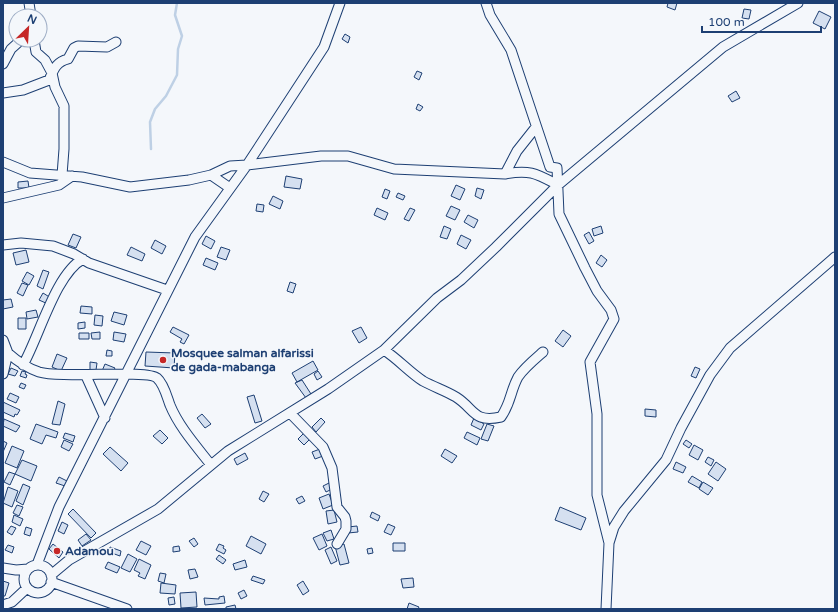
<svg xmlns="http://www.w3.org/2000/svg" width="838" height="612" viewBox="0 0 838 612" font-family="'Varela Round',sans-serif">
<rect width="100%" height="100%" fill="#f4f7fb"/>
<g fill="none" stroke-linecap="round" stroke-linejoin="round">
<path stroke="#bed0e5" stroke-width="2.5" d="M151,149L150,122L155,109L166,96L177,75L178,49L182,36L175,15L177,3"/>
</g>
<path fill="#d5e0f0" stroke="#1d3f73" d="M668,3H677L675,10L667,7Z
M744,9L751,10L749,19L742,18Z
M819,11L831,17L825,29L813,23Z
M345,34L350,37L348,43L342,39Z
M417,71L422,73L419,80L414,77Z
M736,91L740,98L732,102L728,96Z
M418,104L423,107L420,111L416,109Z
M286,176L302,179L300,189L284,187Z
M28,181L29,188H18V182Z
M456,185L465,189L460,200L451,196Z
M477,188L484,190L481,199L475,196Z
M385,189L390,191L387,199L382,197Z
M398,193L405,196L403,200L396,197Z
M273,196L283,201L280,209L269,204Z
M257,204L264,205L263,212L256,211Z
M451,206L460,210L455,220L446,216Z
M377,208L388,213L385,220L374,215Z
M410,208L415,210L409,221L404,219Z
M468,215L478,220L474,228L464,222Z
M444,226L451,229L447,239L440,237Z
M601,226L603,233L594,236L592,229Z
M589,232L594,241L589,244L584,235Z
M73,234L81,237L76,248L68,245Z
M461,235L471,240L466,249L457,244Z
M206,236L215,241L211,249L202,244Z
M155,240L166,246L162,254L151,248Z
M131,247L145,254L142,261L127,255Z
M221,247L230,250L226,260L217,257Z
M26,250L29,262L16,265L13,253Z
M601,255L607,260L602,267L596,263Z
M206,258L218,263L215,270L203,265Z
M43,270L49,272L43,289L37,286Z
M27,272L34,276L29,285L22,281Z
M290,282L296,284L293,293L287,291Z
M22,283L28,285L23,296L17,293Z
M43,293L51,298L48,304L39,300Z
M11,299L13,307L3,309V300Z
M81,306L92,307V314L80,313Z
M36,310L38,317L27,319L26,312Z
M114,312L127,315L124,325L111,321Z
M95,315L103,316L102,326L94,325Z
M18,318H26V329H18Z
M85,322V328L78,329V323Z
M173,327L189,335L184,344L180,342L182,339L170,332Z
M361,327L367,338L359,343L352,331Z
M563,330L571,336L563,347L555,341Z
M100,332V339H92L91,333Z
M114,332L126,334L124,342L113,340Z
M79,333H89V339H79Z
M107,350L112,351V356H106Z
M146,352L175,353L174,368L145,366Z
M57,354L67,358L61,371L52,367Z
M313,361L318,370L297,382L292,373Z
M90,362L97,363L96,370H90Z
M105,364L115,368L111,375L102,371Z
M695,367L700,369L696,378L691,376Z
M11,368L18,371L15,376L8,374Z
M22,371L26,372L25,374L27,375L26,378L20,376Z
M318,371L322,377L317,380L314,374Z
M302,380L311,394L306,398L295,383Z
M21,383L26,385L24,389L19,387Z
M10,393L19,397L16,403L7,399Z
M254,395L262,421L255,423L247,397Z
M58,401L65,404L60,425L52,424Z
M3,402L20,410L17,415L15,414L14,417L3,412Z
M645,409L656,410V417L645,416Z
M202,414L211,424L205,428L197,418Z
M321,418L325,422L316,432L312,427Z
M474,418L484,424L481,430L471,425Z
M4,419L20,426L16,432L3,426Z
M36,424L58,432L56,438L46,435L42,444L30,439Z
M487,424L494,426L488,441L481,439Z
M160,430L168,438L162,444L153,436Z
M305,432L311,438L304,445L298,439Z
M467,432L480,438L477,445L464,438Z
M65,433L75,436L73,442L63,438Z
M64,440L73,444L69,451L61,447Z
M686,440L692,444L689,448L683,444Z
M3,441L7,443L3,452Z
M694,445L703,450L698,460L689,455Z
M12,446L24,451L17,468L5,463Z
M110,447L128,463L121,471L103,454Z
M320,449L323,456L315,459L312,452Z
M445,449L457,456L452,463L441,456Z
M245,453L248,459L237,465L234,459Z
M708,457L714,460L711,466L705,462Z
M22,460L37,466L31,481L15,474Z
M676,462L686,467L683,473L673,469Z
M716,462L726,469L718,481L708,474Z
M9,472L15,474L10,485L4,482Z
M692,476L702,482L699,488L688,482Z
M59,477L67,481L65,486L56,483Z
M703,482L713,488L708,495L699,489Z
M329,483L332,489L326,492L323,486Z
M23,484L30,487L23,505L16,501Z
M8,487L18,491L12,507L3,503Z
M263,491L269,494L264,502L259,499Z
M329,494L333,505L323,509L319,498Z
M302,496L305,501L299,504L296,499Z
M17,505L23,507L19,516L13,513Z
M560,507L586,518L581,530L555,520Z
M73,509L96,533L91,538L68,514Z
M334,510L337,522L328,524L326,511Z
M372,512L380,516L378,521L370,517Z
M14,515L23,519L20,526L12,522Z
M62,522L68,525L64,534L58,531Z
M388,524L395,527L391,535L384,532Z
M11,526L16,528L12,535L7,532Z
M357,526L358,532L348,533V527Z
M26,527L32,529L30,536L24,534Z
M331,530L334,539L327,541L323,533Z
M86,534L91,540L82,546L78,540Z
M322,534L327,546L319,550L313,538Z
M251,536L266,544L261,554L246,546Z
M194,538L198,544L194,547L189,541Z
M141,541L151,546L146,555L136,550Z
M393,543H405V551H393Z
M53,544L63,552L59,558L49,549Z
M219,544L224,546L223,548L226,550L224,554L216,550Z
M344,544L349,563L340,565L335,546Z
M8,545L14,547L12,553L5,550Z
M179,546L180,551L173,552V547Z
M110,547L121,551L120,556L109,552Z
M331,547L337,561L331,564L325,550Z
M372,548L373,553L368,554L367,549Z
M128,554L137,559L130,572L121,568Z
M219,555L226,560L223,564L216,559Z
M139,559L151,565L145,579L138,576L140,573L134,570Z
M245,560L247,567L235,570L233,564Z
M108,562L120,567L117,573L105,568Z
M195,569L198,577L190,579L188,570Z
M160,573L166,574L164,583L158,581Z
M253,576L265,580L263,584L251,580Z
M413,578L414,587L403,588L401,579Z
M3,581L9,583L5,596H3Z
M303,581L309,591L303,595L297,585Z
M161,583L176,585L175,594L160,593Z
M244,590L247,596L241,599L238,593Z
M196,592L197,607L181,608L180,593Z
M224,596L225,603L205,605L204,598L219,599V597Z
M174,597L175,604L169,605L168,598Z
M409,603L419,607L418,609H407Z
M235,605L236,609H226V607Z"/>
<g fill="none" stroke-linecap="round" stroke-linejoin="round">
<defs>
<path id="minor" d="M29,3L31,16
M486,3L490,15L511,50L550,167L557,168L559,214L585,268L597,291L611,310L614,319L590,362L597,414V495L609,543
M34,40L36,52L45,60L52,73L55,87L64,106V149L62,175
M3,64L11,49L21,40
M3,93L23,90L49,80C54,69 56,62 68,59L74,48L78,46L107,47L116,42
M3,162L30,173L82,177L130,187L189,180L211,175L230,166L247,165L321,156H348L394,169L505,174C530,169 537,174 558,185
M505,174L517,151L536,127
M211,175L230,188
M3,198L59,185L72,176
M3,245L21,243L53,246L74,254L89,263L167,290
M3,340L8,353L3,374
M384,350C398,359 409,372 423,381C434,387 446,391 456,397C475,409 473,423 501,417C511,403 510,392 518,377C524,368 535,359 543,352
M8,353C17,361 27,368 39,372C62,379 146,369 157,378C164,384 167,397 170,405C179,427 197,447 211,465
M23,365C39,337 56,273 83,259
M86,376L105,418
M290,413L323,447L332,468L337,507L345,517L346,521V529L337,544
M38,565V562L59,507L195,237L247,165L324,47L340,3
M24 579a14 14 0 1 1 28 0a14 14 0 1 1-28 0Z
M3,568L16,570L28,569
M51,575L69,560L158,509L228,451L328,389L384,350L437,298L461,280L496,247L558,185L723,47L798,3
M51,582L127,609
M3,605L12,602L27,588
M606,609L609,543L614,527L624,511L666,460L681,428L710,375L730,348L835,257"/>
</defs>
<use href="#minor" stroke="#1d3f73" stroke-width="11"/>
<use href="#minor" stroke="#f4f7fb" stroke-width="9"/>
</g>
<g fill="#c62828" stroke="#f4f7fb" stroke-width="1.5">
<circle cx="163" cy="360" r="4"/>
<circle cx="57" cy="551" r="4"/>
</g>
<g text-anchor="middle" stroke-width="3" stroke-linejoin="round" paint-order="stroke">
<g font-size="12" font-weight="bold" fill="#1d3f73" stroke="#f4f7fb" text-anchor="start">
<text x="171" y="357">Mosquee salman alfarissi<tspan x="171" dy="14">de gada-mabanga</tspan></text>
<text x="65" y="555">Adamou</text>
</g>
</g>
<rect width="838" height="612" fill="none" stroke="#1d3f73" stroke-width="8"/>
<g transform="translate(28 28) rotate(25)"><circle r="19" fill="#f4f7fb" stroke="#9eadc5"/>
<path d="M0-3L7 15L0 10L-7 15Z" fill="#c62828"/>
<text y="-6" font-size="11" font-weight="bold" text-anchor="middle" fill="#1d3f73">N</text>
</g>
<path d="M702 26v6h119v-6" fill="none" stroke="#1d3f73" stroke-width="2"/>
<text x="708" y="26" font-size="12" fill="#1d3f73" stroke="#f4f7fb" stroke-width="3" paint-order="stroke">100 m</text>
</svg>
